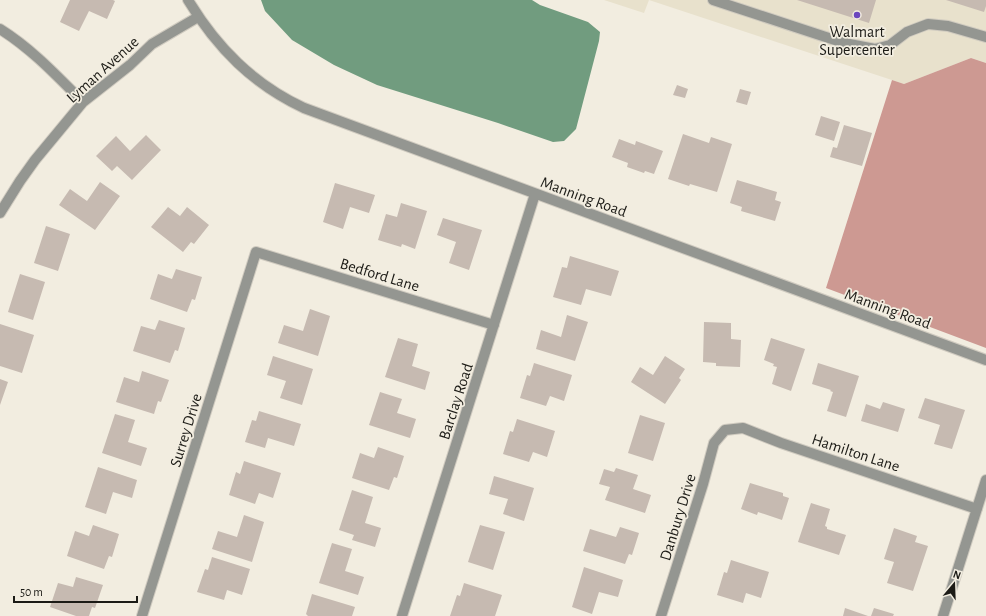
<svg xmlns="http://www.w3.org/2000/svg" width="986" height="616" viewBox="0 0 986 616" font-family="'Alegreya Sans',sans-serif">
<rect width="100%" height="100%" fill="#f2ede0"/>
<path fill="#e8e1cc" d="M604,0H986V63L971,58L904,84L649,0L644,13Z"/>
<path fill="#cd9992" d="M971,58L986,63V348L826,288L892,80L904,84Z"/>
<path fill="#719c7f" d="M261,0H532L540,5L588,22L600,32L599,41L576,129L564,141L553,142L498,123L377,85L334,65L292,40L265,11Z"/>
<path fill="#c6bab1" d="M70,0H113L115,1L107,19L89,11L79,31L60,22Z
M797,0H876L869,23Z
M946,0H986V6L984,12Z
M677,85L688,89L685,98L673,95Z
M740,89L751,92L747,105L736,102Z
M821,116L840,122L834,141L815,135Z
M844,125L872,133L862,166L830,157L833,147L837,148Z
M683,134L709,143L711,137L732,144L717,192L690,184L689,186L668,179Z
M146,135L161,150L132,180L117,166L112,171L96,156L116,136L130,151Z
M619,139L635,145L636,141L663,151L654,174L645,171L644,173L627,167L628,163L612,157Z
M737,180L777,192L775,200L781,202L775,221L741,211L742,207L730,203Z
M100,182L120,196L95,230L59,205L70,189L87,201Z
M335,183L375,195L369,213L350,207L343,229L323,222Z
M401,203L427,211L415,249L402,244L401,247L378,240L386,214L397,217Z
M168,207L180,216L187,207L209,225L194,244L191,242L183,252L151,227Z
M443,218L482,230L469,270L449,263L456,242L437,235Z
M46,226L70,234L58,271L34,263Z
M570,256L619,271L611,296L586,289L581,305L553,297L562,267L567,268Z
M176,269L202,277L195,300L192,299L187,312L150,299L158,274L172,279Z
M20,274L45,282L33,320L8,312Z
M310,309L330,316L318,356L278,343L284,325L303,331Z
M567,315L588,322L575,361L536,349L541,330L561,337Z
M159,320L185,328L178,351L175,350L170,363L133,351L141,326L155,330Z
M704,322L731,323V339L741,340L740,367L716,366V363L703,362Z
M0,324L34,335L22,373L0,366Z
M398,338L418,344L412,366L430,372L425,390L385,377Z
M771,338L805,349L791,391L772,384L777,367L773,366L774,364L764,360Z
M273,356L313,369L302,405L280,398L286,381L267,375Z
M665,356L685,369L679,378L681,380L665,404L631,382L640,367L653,375Z
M534,363L572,375L564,401L550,396L546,406L520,398L527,375L530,376Z
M818,363L859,376L846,417L827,411L833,392L830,391L831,390L812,384Z
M142,371L169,380L161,402L158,401L154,414L116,402L124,377L139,382Z
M0,379L8,382L0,405Z
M380,392L402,399L397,413L416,419L410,438L369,425Z
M925,398L965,410L952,449L934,444L940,425L918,418Z
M883,402L905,409L898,432L861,421L866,404L880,409Z
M259,411L301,424L294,446L268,438L265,448L245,442L252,420L256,421Z
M115,414L135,420L128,442L147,448L141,466L102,453Z
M640,415L665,423L653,461L628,453Z
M517,419L555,431L547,457L533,452L529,462L503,454L510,431L513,432Z
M378,447L404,456L397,478L394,477L389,490L352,478L360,453L374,458Z
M244,461L281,473L273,498L259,493L255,504L229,495L236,472L240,474Z
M98,467L137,480L132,498L113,492L106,514L85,507Z
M616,468L638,475L633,489L651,495L645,513L605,500L610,487L599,484L604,469L614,472Z
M494,476L534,488L524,521L503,514L508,499L489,494Z
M750,483L783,493V496L789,498L782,520L758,512L757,515L741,509Z
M352,490L373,497L365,523L381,528L375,547L352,540L354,535L339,530Z
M811,503L830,509L825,526L827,527V529L846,535L839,555L798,542Z
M244,515L264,522L252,562L212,549L218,531L237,537Z
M93,525L119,534L112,557L109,556L104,569L67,556L75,531L89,536Z
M480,525L505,532L493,570L468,562Z
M620,527L639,533L632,555L629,554L625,564L583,551L590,529L616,537Z
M894,528L917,536L915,542L928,546L913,591L887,583L894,562L884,559Z
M332,543L352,549L345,571L364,577L358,595L319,583Z
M212,557L250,569L242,595L227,590L224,600L197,592L205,569L208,570Z
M731,560L769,572L761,598L746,593L743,603L717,595L724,572L727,573Z
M584,567L623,580L618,597L599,592L592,614L572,607Z
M76,577L103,585L95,608L92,607L89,616H76L50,607L58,583L73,587Z
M464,583L502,595L495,616H450L457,595L460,596Z
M312,594L355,607L352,616H308L306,614Z
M845,608L868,616H843Z
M874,608L894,614L893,616H871Z"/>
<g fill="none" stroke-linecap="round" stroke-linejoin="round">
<defs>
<path id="minor" d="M188,0C217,48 253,84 304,108L986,360
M713,0L844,43L875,49L890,45L907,32L928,24L948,26L986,37
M0,29C32,49 57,76 83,102
M0,213L20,181L35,160L83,102L130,65L152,44L198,17
M142,616L256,252L494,325
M402,616L535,194
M661,616L703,484L714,443L725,430L743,428L781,443L977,509
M943,616L986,480"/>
</defs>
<use href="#minor" stroke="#d0cbc0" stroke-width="12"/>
<use href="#minor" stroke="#949691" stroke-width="10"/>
</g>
<circle fill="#6b46be" stroke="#f2ede0" stroke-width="1.5" cx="857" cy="15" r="4"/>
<g text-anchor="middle" stroke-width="3.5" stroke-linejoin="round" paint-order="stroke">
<g font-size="16" fill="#1c1b16" stroke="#f2ede0">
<text x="857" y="37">Walmart<tspan x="857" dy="18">Supercenter</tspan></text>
</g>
<g font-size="16" fill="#1c1b16" stroke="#f2ede0">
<text transform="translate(102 69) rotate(-42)" y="6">Lyman Avenue</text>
<text transform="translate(584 196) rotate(20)" y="6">Manning Road</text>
<text transform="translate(380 274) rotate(17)" y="6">Bedford Lane</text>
<text transform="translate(888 308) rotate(20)" y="6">Manning Road</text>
<text transform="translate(455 401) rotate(-72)" y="6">Barclay Road</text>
<text transform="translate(185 430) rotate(-73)" y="6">Surrey Drive</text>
<text transform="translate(856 452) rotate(18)" y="6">Hamilton Lane</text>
<text transform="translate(677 517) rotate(-73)" y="6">Danbury Drive</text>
</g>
</g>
<g transform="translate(954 584) rotate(19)" stroke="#f2ede0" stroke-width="3" paint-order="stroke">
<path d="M0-3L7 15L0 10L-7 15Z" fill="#1c1b16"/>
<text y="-6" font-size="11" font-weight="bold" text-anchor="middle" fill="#1c1b16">N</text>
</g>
<path d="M14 596v6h123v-6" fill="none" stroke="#1c1b16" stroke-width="2"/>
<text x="20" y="596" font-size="12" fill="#1c1b16" stroke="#f2ede0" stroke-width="3" paint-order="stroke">50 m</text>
</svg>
